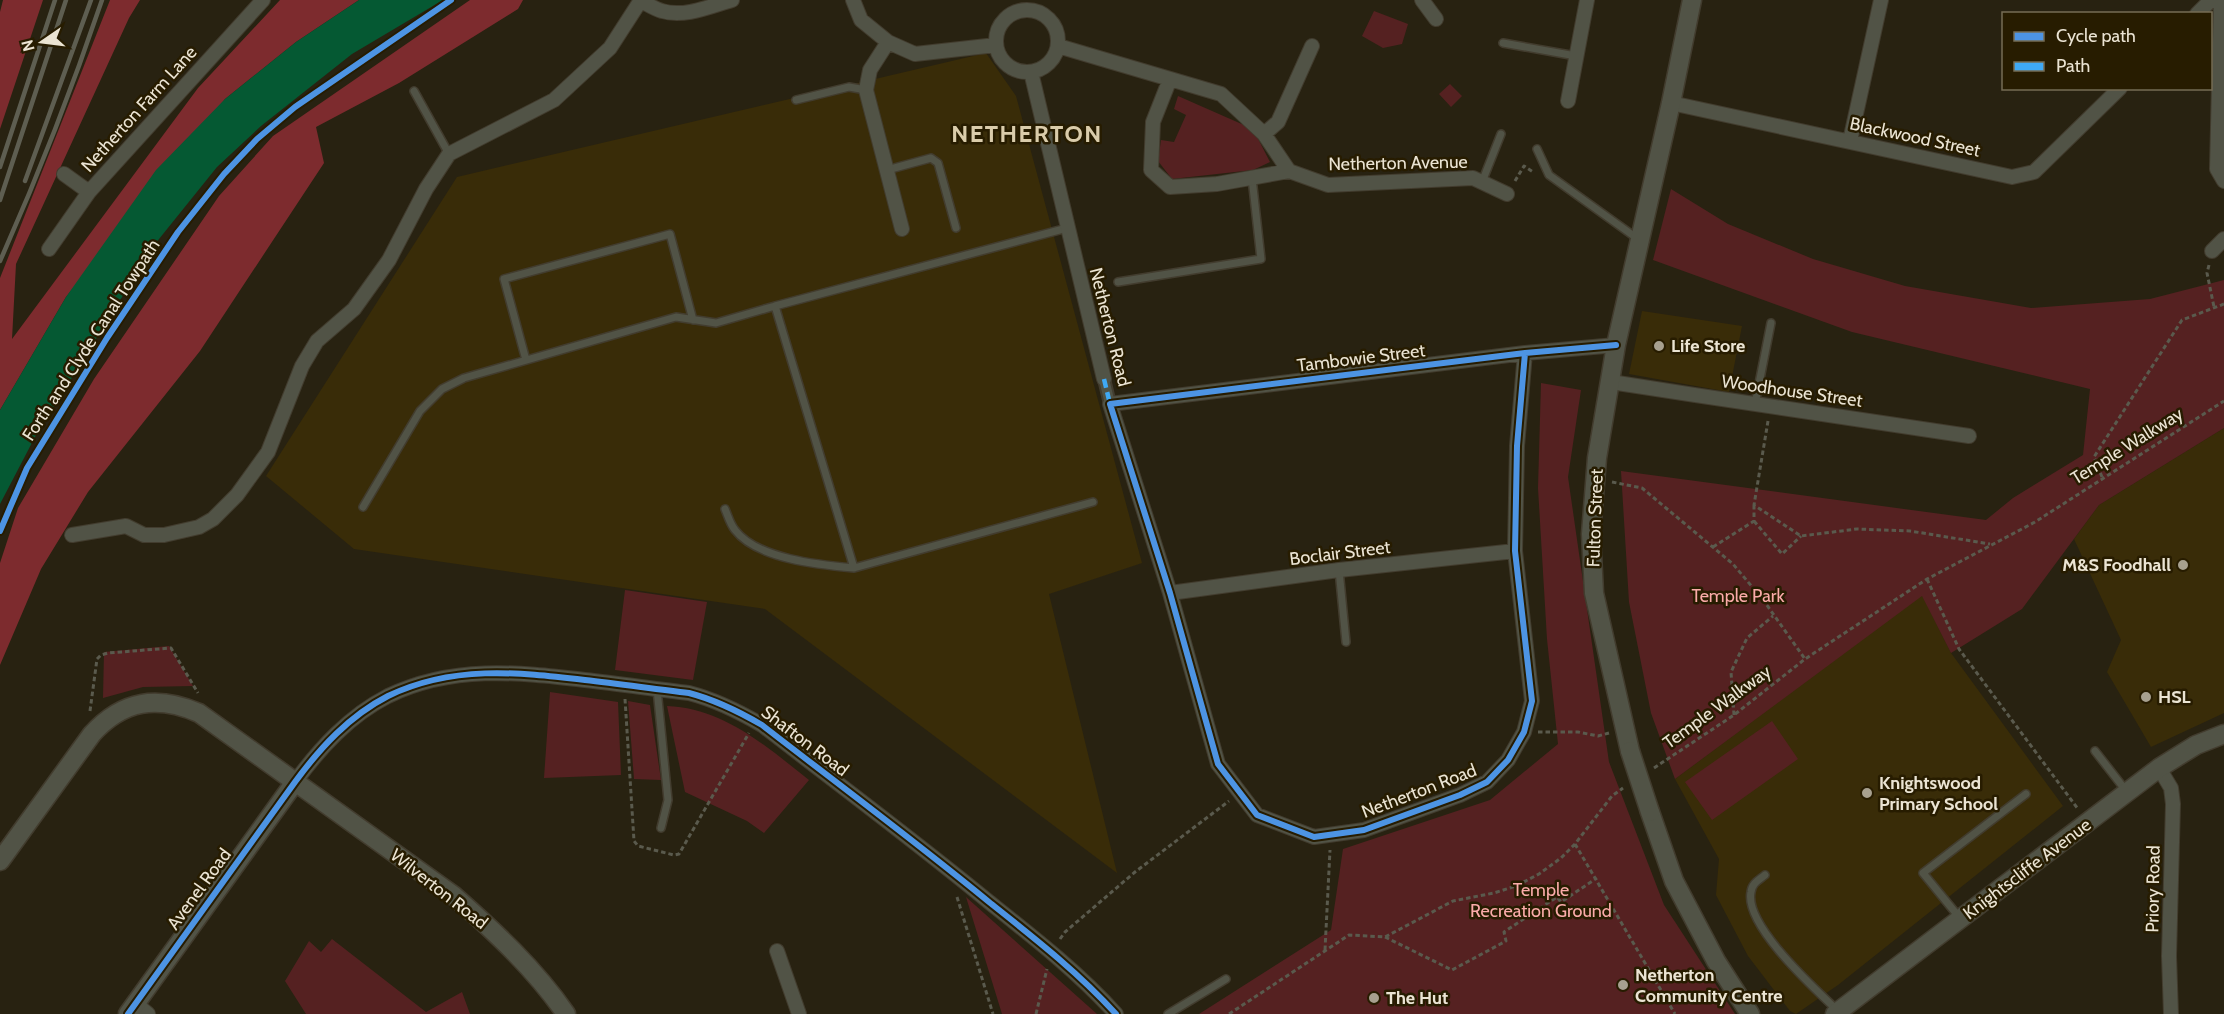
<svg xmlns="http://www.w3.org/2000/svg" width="2224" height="1014" viewBox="0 0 2224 1014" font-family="Cabin,sans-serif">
<rect width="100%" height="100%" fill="#282211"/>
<path fill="#392c08" d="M986,53L1016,96L1142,563L1049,594L1117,873L765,609L354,549L266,476L457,177Z
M1642,311L1742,326L1729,392L1629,374Z
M2224,428V713L2151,747L2107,672L2121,640L2074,539L2099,505Z
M1922,595L1951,653L2063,806L1838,985L1796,1014L1790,1011L1748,956L1716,895L1719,859L1675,779Z"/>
<path fill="#552121" d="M1374,11L1408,24L1402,44L1383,48L1362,36Z
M1450,84L1462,96L1451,107L1439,94Z
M1178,96L1253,129L1270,162L1253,170L1172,179L1158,161L1161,140L1174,142L1186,115L1174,109Z
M1671,189L1728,224L1813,259L1905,286L2031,308L2150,299L2224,280V428L2099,505L2022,609L1951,653L1922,596L1675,779L1651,713L1629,602L1621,471L1986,520L2013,498L2083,455L2090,389L1852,332L1653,260Z
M1541,383L1581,390L1568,477L1609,762L1664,905L1735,1014H1199L1331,930L1343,849L1490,800L1558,744L1547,639L1538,488Z
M625,590L707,602L693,680L615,670Z
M169,646L193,686L143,687L103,698L104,652Z
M550,692L618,702L621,775L544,778Z
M628,701L650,705L661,780L634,779Z
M667,706C724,708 767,747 809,780L764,833L747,821L685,792Z
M1772,721L1798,759L1712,820L1685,782Z
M966,897L1097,1014H1002Z
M332,939L426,1012L462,992L470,1014H306L285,981L309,941L321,952Z"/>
<path fill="#7d2b2e" d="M3,0H43L0,129V12Z
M110,0H140L129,18L16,264L12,339L198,88L280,0H359L296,42L225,99L66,297L0,410V278Z
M470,0H523L518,9L399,83L316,127L324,163L200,351L88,492L41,569L0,665V563L18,508L94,379L219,196L273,136Z"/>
<path fill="#055933" d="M359,0H443L352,54L261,126L217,167L155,244L35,437L0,504V410L66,297L156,170L225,99L296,42Z"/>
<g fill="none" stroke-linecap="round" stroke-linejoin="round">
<defs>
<path id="service" d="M1503,43L1576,56
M414,91L449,154
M796,100L849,87L866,90
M1537,149L1549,175L1638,239
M887,170L931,158L938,163L956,228
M1482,182L1501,134
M1067,228L775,306L854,568L1093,502
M1118,282L1261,259L1252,178
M526,360L504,279L670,234L693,320
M1755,404L1771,323
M363,507L420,411L442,389L464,378L676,317L716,323L775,306
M725,509C728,516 730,524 735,530C757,559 820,565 854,568
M1339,570L1346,642
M657,689L668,800L661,828
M2095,751L2127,792
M1765,875C1759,880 1752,883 1751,892C1744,925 1814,988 1837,1010
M1959,917L1923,873L2026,794
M1168,1014L1226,979"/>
<path id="pedestrian" d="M1104,379L1110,404"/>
<path id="minor" d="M853,0L861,20L888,42L915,54L996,45
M1422,0L1436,19
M2221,0L2217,169L2224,181
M641,1C647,4 655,9 662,11C684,18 711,6 732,0
M996 41a31 31 0 1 1 62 0a31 31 0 1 1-62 0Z
M2197,14L2211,0
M888,42L870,70L866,90L902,229
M1058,46L1221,94L1264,134L1289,171L1328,185L1473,178L1507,194
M1031,72L1104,379
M1170,79L1153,122L1151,170L1170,187L1217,184L1289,171
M1568,101L1587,0
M1671,103L2012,177L2034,172L2120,88
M1264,134L1278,122L1312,46
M1850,141L1881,0
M64,174L89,192
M49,249L89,192L263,0
M2212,251L2224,239
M1525,353L1517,446L1515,551L1532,701L1524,732L1508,760L1487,782L1460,795L1364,830L1314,837L1257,815L1218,764L1170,593L1110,404L1525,353L1616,345
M1611,382C1730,401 1849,417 1969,436
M72,535L126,526L144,535H164L199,527L213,519L237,495L268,452L302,366L317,341L354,309L389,260L426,189L449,154L554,100L610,48L641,0
M1170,593L1339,570L1515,551
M2159,768L2171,788L2173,804L2169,956L2171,1014
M295,782C320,748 349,716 388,696C452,665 517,672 585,680C620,684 655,689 689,693C716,700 738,711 762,725C838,784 915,841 989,902C1033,937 1078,972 1116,1014
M777,951L799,1014
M136,1004L148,1014"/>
<path id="tertiary" d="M1630,751L1594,593L1591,534L1597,458L1616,345L1671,103L1692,0
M1650,812L1674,881L1716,961L1750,1014
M0,861L92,734C123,700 157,695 199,713L453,895C494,931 535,969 566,1014
M128,1014L295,782
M1835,1014L2159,768L2196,745L2224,734"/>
</defs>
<use href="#service" stroke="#423c2e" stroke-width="10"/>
<use href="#pedestrian" stroke="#423c2e" stroke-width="14"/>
<use href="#minor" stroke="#423c2e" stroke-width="16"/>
<use href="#tertiary" stroke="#423c2e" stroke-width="21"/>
<path stroke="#5a5a4d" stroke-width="3" stroke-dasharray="4.5 3" stroke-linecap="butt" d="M1515,181L1524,166L1533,172
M2209,265L2207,273L2214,307
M1768,421L1754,505L1801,536L1857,529L1910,531L1990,544
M2102,477L2094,457L2182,320L2224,304
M1612,482L1642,488L1733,564L1764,601L1805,659
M1754,521L1782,554L1801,536
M1713,547L1754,521V505
M1927,579L1959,649L2078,809
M625,699L634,841L638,846L674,855L679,854L749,733
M90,711L97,659L101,655L108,653L171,648L198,693
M1734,715L1731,672L1747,638L1773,616
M1538,732H1578L1598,736L1609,733
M1654,768L1734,715L1805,659L1927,579L2035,522L2224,401
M1575,844L1675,1014
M957,897L993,1014
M1385,937L1452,970L1506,941L1504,932L1557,897L1561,902L1597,878
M1060,939L1065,932L1135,872L1229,801
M1325,950L1330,850
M1036,1014L1047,969
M1229,1014L1349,935L1385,937L1453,901L1494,893L1516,886L1539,874L1561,858L1575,844L1612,796L1623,788"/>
<use href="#service" stroke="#515346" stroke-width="7"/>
<use href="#pedestrian" stroke="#515346" stroke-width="10"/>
<use href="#minor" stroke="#515346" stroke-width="14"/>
<use href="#tertiary" stroke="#515346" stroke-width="18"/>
<path stroke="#5e5e51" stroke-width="4.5" d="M0,167L55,0
M25,181L91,0
M0,200L66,0
M0,261C38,176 72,89 102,0"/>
<defs>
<path id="tertiary-bridge" d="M1630,751L1650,812"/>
</defs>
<use href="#tertiary-bridge" stroke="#423c2e" stroke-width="21" stroke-linecap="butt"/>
<use href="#tertiary-bridge" stroke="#515346" stroke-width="18"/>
<path stroke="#3fa9f5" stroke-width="4.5" stroke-dasharray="9 4.5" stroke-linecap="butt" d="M1104,379L1110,404"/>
<defs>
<path id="cycleway" d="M1525,353L1517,446L1515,551L1532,701L1524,732L1508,760L1487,782L1460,795L1364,830L1314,837L1257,815L1218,764L1170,593L1110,404L1525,353L1616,345
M0,531L27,468L107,338L178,232L224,174L257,139L295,107L451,0
M128,1014L295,782C320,748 349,716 388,696C452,665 517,672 585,680C620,684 655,689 689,693C716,700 738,711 762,725C838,784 915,841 989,902C1033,937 1078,972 1116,1014"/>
</defs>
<use href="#cycleway" stroke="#271c00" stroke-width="10"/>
<use href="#cycleway" stroke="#4d94e3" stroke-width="6"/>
</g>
<g fill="#a7a08f" stroke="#271c00" stroke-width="2">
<circle cx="1659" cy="346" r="6"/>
<circle cx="2183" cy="565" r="6"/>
<circle cx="2146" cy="697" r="6"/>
<circle cx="1867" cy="793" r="6"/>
<circle cx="1623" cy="985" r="6"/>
<circle cx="1374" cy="998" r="6"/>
</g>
<g text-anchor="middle" stroke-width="5" stroke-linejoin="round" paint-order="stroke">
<g font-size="18" fill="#ebe4d3" stroke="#271c00">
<text transform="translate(139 109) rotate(-48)" y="6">Netherton Farm Lane</text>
<text transform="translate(1915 137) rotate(12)" y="6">Blackwood Street</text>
<text transform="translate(1398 163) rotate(-1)" y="6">Netherton Avenue</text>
<text transform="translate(1110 327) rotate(76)" y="6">Netherton Road</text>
<text transform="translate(91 340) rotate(-57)" y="6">Forth and Clyde Canal Towpath</text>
<text transform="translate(1361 358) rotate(-7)" y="6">Tambowie Street</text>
<text transform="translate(1792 391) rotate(8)" y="6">Woodhouse Street</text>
<text transform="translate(2127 446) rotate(-32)" y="6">Temple Walkway</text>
<text transform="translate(1595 518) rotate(-88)" y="6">Fulton Street</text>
<text transform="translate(1340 553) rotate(-7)" y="6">Boclair Street</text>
<text transform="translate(1717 707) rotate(-36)" y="6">Temple Walkway</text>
<text transform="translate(805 741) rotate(37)" y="6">Shafton Road</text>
<text transform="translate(1419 791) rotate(-21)" y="6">Netherton Road</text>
<text transform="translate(2027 869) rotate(-37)" y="6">Knightscliffe Avenue</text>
<text transform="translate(199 889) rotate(-54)" y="6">Avenel Road</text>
<text transform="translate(439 889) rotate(38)" y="6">Wilverton Road</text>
<text transform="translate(2153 889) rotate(-89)" y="6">Priory Road</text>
</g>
<g font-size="18" font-weight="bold" fill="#ebe4d3" stroke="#271c00" text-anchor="start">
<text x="1671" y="352">Life Store</text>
<text x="2171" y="571" text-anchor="end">M&amp;S Foodhall</text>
<text x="2158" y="703">HSL</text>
<text x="1879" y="789">Knightswood<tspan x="1879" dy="21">Primary School</tspan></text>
<text x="1635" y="981">Netherton<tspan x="1635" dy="21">Community Centre</tspan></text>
<text x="1386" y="1004">The Hut</text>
</g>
<g font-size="18" fill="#fbaba9" stroke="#271c00">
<text x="1738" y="602">Temple Park</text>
<text x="1541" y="896">Temple<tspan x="1541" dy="21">Recreation Ground</tspan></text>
</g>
<g font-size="24" font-weight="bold" letter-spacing="1.5" fill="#daccab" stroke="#271c00">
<text x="1027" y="142">NETHERTON</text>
</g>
</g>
<rect x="2002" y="12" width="210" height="78" fill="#271c00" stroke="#756c54" stroke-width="1.5"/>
<rect x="2014" y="32" width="30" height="9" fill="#4d94e3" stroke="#756c54" stroke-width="1.5"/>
<text x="2056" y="42" font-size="18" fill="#ebe4d3">Cycle path</text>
<rect x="2014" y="62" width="30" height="9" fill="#3fa9f5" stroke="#756c54" stroke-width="1.5"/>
<text x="2056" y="72" font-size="18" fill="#ebe4d3">Path</text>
<g transform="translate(42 42) rotate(256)" stroke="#271c00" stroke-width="4.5" paint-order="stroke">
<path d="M0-4.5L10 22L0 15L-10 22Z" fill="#ebe4d3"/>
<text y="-9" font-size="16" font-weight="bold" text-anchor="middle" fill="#ebe4d3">N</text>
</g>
</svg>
